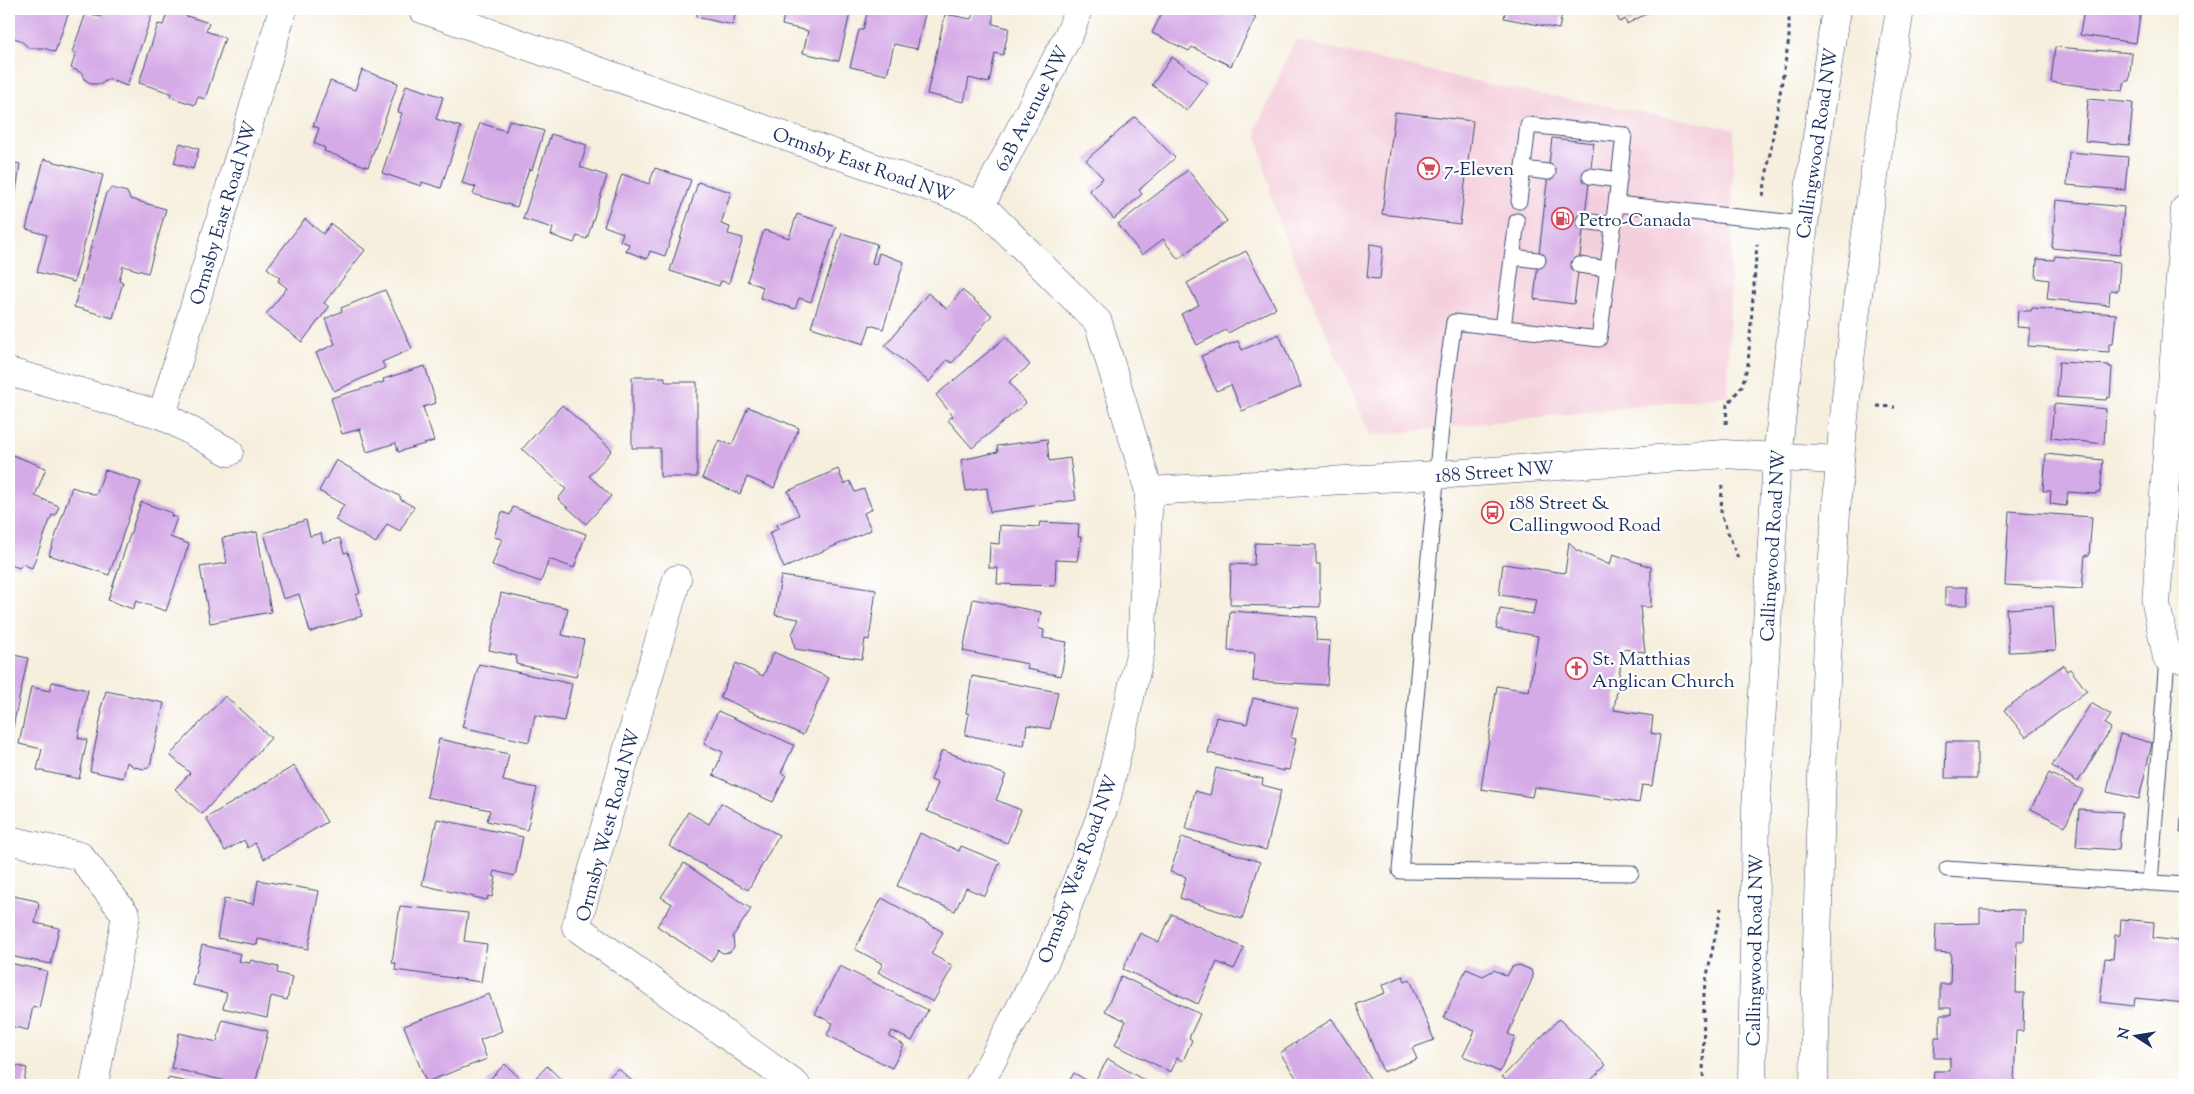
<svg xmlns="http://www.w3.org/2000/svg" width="2194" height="1094" viewBox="0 0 2194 1094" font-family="'Sorts Mill Goudy',serif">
<rect width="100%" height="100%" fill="#fff"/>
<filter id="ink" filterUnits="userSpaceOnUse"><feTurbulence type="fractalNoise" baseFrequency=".02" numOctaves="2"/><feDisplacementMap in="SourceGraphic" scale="10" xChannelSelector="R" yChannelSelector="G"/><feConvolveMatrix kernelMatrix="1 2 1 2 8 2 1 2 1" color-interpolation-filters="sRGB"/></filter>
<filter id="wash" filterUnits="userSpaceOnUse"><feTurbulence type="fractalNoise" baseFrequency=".0096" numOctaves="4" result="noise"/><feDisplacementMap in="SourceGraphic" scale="20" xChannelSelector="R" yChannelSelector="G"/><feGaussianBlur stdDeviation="1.12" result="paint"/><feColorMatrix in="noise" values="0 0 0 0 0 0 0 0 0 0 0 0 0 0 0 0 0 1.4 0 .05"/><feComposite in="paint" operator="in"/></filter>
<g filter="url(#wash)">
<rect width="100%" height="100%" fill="#f6efde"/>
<path fill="#f4cfdc" d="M1295,40L1492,85L1734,129L1728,396L1371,436L1278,222L1256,130Z"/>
<g id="blocks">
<path fill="#d5abe7" d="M9,9H70L55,52L44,48H29L20,40L9,36Z
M103,9H154L127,86L108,79L101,84H92L84,79L82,73L71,68L76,53L72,52L86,13L100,17Z
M698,9H736L733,25L696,17Z
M785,9H851L839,61L803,53L808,31L782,25Z
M868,9H926L917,49L894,44L887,75L850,67L859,30H863Z
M975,9H989L993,15V24L1009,28L1003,55L995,53L989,83L969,78L964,102L927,94L945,14L971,19Z
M1164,9H1252L1250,14L1256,17L1231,66L1192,47L1189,51L1152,33Z
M1506,9H1563L1559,29L1504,18Z
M1613,9H1655L1627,24L1625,19L1620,22Z
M2084,9H2141L2136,43L2080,35Z
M168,10L209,23L206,31L225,38L205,99L198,97L195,105L170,97L171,93L139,83L158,24L163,25Z
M2055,47L2132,53L2129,81H2125L2123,91L2051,82Z
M1172,57L1208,83L1187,111L1152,85Z
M362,70L398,83L368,167L324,151L325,148L314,143L319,128L313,126L330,81L355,90Z
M406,85L443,97L436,119L461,127L441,188L422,182L421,186L382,173L402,113L398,112Z
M2088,99L2133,103L2129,145L2085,141Z
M1395,112L1473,121L1460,224L1382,214Z
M1135,117L1175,158L1139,190L1142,194L1114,219L1089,190L1103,178L1086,160Z
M509,120L544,131L532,170L529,169L517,207L473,194L476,187L462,183L480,123L506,131Z
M551,134L587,145L580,167L607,176L587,239L577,236L574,243L551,235L553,228L523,219Z
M1552,138L1594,143L1574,304L1534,299Z
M180,143L199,149L193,169L174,163Z
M2069,152L2128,157L2125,190L2067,185Z
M44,159L103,175L74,282L37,272L47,235L26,229Z
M9,162L20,164L10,235H9Z
M655,168L691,180L665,256L650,251L647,259L626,251L629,244L620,241L623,233L604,226L622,174L649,184Z
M1188,170L1227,221L1178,259L1163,239L1142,255L1118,224Z
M698,182L731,192L721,224L730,227L728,234L743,238L729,283L721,281L719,286L670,271Z
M112,188L127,192L130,199L166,209L148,273L123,266L119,281L123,282L113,318L74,307L106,193Z
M2056,200L2124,207L2120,255L2052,248Z
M797,214L836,227L811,302L799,298L795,309L760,298L763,287L747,281L764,230L789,238Z
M305,219L323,234L331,224L365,250L324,303L329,307L302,342L266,314L287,288L278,281L280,278L267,268Z
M842,233L877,244L872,263L876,264L879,253L904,262L883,329L870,325L864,344L811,327Z
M1370,244L1383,246L1380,279L1367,278Z
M1246,251L1276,308L1228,333L1226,330L1197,345L1181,314L1199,305L1187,283Z
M2055,256L2120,262L2118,291L2110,290L2109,305L2047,299L2049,280L2036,278L2037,259L2054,260Z
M385,290L412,349L382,362L385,368L334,391L316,353L335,344L325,319L342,311L341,308Z
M962,290L992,315L952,363L947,360L929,382L885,346L928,293L947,309Z
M2032,308L2116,314L2113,344H2109V352L2028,346L2030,328L2017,327L2018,310L2031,311Z
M1279,334L1301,387L1242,411L1231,385L1216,391L1201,356L1238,341L1242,350Z
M1006,337L1030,365L1009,382L1026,403L972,448L948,420L953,416L936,395Z
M2059,362L2109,365V367H2112L2110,398L2107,397L2106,400L2057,397Z
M425,366L436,403L423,407L434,441L398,452L396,443L367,452L360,429L342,434L331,398L384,382L383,379Z
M632,377H665V382H697V477H660V448H632Z
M2054,404L2106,409L2104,444L2051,438Z
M562,405L612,450L589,476L611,496L586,524L558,499L566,489L522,449Z
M748,407L799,428L774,488L747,477L740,494L702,478L719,440L732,445Z
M1047,439L1049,461L1070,458L1076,500L990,512L987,488L966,491L961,460L998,452L997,446Z
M10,454L46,468L35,496L59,506L55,516L52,515L32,568L22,564L19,568L9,564Z
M2046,454L2103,460L2100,492H2096V494L2068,492L2066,506L2050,504L2051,491H2043Z
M336,460L401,497L400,499L414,507L400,531L387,524L376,543L335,520L344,505L319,491Z
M838,469L844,484L850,481L855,492L864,489L872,509L864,513L871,530L784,568L769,533L778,529L776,525L799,515L788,491Z
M105,470L141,482L109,575L49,555L72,487L96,495Z
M141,502L172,513L171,516L177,518L170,537L189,544L166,611L136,601L133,609L108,600Z
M513,507L586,534L574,568L549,559L541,582L492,565L502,539L494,537L502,512L510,515Z
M2009,511L2092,517L2089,556L2085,555L2082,589L2005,585Z
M306,520L310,536L321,533L323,543L340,538L344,553L348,552L360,593L356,595L362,616L310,632L299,594L283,599L264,533Z
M1040,522L1079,524L1078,537H1081L1077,561L1056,560L1055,586L997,584L998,568H989L990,543L999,544L1000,525L1039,527Z
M257,532L271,612L210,623L200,567L227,563L222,538Z
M1569,542L1576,550L1610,565L1613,554L1651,567V607H1640L1645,652L1623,649L1614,710L1653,716L1651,733L1660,735L1652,786L1642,785L1639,803L1534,787L1532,797L1481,789L1497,686L1529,691L1538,636L1496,629L1500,609L1533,614L1536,600L1499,595L1503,564L1565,573Z
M1255,543L1316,545V564H1320V607L1230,605L1231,564L1254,565Z
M781,576L876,590L869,640L865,639L862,659L795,649L792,634L799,619L775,615Z
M1945,587H1967L1968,605H1945Z
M501,593L568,608L562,635L584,640L576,677L516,664L517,656L489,650Z
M973,599L1041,612L1038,628L1044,630L1043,638L1067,642L1061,676L1027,669L1028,664L963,651Z
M2053,606L2056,650L2009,652L2006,609Z
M1230,611L1317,617L1316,640L1330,641L1327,685L1253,681L1255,653L1228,651Z
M774,652L829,678L803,735L720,697L736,663L763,676Z
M9,654L28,658L12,731L9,730Z
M479,664L572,684L564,721L535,715L529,742L462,727Z
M2063,665L2067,671L2070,669L2087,691L2026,737L2004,710Z
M972,676L1058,692L1050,729L1027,725L1024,746L965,735L969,714L966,713Z
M52,682L88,690L78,738L87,740L79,779L37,770L42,749L19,744L31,687L50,691Z
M106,691L164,703L150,766L144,769L134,767L127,762L123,778L90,771L102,711H100Z
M225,696L271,738L202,814L175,789L190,773L170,755Z
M1253,698L1298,708L1291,738L1296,739L1289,770L1284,769V771L1208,753L1216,717L1247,724Z
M2091,703L2111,715L2105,724L2111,728L2078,782L2052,766Z
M718,711L794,745L781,773L786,775L773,802L713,775L723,752L704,744Z
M2120,734L2152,743L2139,799L2107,792Z
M439,739L509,754L503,781L537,788L527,830L487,821L490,810L427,797Z
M1946,742H1977V778H1945Z
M942,750L1006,775L996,800L1021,810L1007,843L927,811L938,783L931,780Z
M294,766L327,822L264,859L255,843L248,848L244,840L225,851L206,818Z
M1216,768L1263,779L1262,785L1281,790L1266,850L1186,829L1195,791L1210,795Z
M2049,773L2083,790L2065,826L2031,809Z
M721,803L779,835L748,890L669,846L688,812L709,824Z
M2079,809L2122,812L2119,850L2076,847Z
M437,819L523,837L515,876L494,871L493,876L496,877L492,897L488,896L487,900L422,885Z
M2181,819H2185V833H2180Z
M920,833L959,851L961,846L1000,862L985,896L966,888L955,911L897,886Z
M1182,837L1260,862L1242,919L1180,898L1186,877L1170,872Z
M684,863L751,909L733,936L734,947L730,952L723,953L718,950L711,962L657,926L672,904L661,897Z
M258,880L319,891L308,949L258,939L257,945L217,938L224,899L254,904Z
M9,895L37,901L39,904L35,923L59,928L51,964L9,956Z
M882,898L943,932L931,954L953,966L933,1002L878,972L883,964L855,949Z
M400,906L468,913L464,941L487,944L481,982L395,970L396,963H392Z
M1980,909L2025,910L2024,941H2017L2016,993H2024L2023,1031H2016L2014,1085H1933L1934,1071H1950V1058H1934L1935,1037H1940V1015H1951V1008H1940V984H1950L1951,953L1935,952L1936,924L1980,923Z
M1172,914L1244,948L1234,969L1217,962L1198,1004L1123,969L1140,933L1159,942Z
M2121,919L2154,922L2153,938L2179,941L2181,924H2185V1003L2135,998L2134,1006L2100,1002L2105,958L2113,959L2115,935H2120Z
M202,945L241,954L239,961L250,963L251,960L278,967L277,973L292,977L287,1000L271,996L267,1018L223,1008L227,993L192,985Z
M9,963L47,971L39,1008L33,1006L28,1030L9,1026Z
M1519,965L1531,970L1533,977L1508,1034L1515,1037L1500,1072L1463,1056L1475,1031L1444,1018L1466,969L1483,976L1494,970L1507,976L1512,967Z
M840,966L928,1010L912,1041L892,1031L889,1037L904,1045L892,1068L827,1035L833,1023L815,1014Z
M1121,976L1200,1014L1189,1038L1192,1040L1183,1061L1177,1058L1171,1072L1115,1045L1126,1021L1105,1011Z
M1403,976L1405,981L1410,979L1434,1040L1412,1048L1417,1059L1383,1072L1356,1004L1385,993L1382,985Z
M489,994L502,1031L480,1040L487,1059L426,1082L404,1026Z
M1332,1019L1373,1083L1369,1085H1301L1280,1053Z
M1559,1019L1606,1065L1586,1085H1511L1502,1077Z
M222,1020L268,1031L255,1085H243L171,1068L179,1033L217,1042Z
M1108,1059L1152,1085H1067L1074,1073L1093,1084Z
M9,1064L27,1068L23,1085H9Z
M505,1064L527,1085H484Z
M547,1066L567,1085H529Z
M618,1068L636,1085H601Z
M168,1078L198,1084V1085H166Z"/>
</g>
</g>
<g filter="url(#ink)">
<use href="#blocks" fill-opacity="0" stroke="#3c4c71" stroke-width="1"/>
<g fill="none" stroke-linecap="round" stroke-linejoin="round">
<defs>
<path id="service" d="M1523,169L1548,172
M1590,176L1619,180
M1519,201L1528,125L1624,135L1616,204
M1584,221L1614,225
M1512,257L1538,260
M1579,265L1608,269
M1503,327L1517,221
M1947,869L2185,885
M1631,873L1400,871L1445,384L1454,322L1599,339L1616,204L1804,224
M2150,883L2167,658"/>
<g id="minor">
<path d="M2185,209L2156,603L2167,658L2185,659"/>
<path d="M9,372L162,415L229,452"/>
<path id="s1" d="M162,415L283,9"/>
<path d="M1777,457L1840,460"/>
<path d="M677,579L576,927L796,1085"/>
<path d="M9,840L80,856L126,915L94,1085"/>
</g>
<g id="tertiary">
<path id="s2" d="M422,9L981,205L1098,322L1149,491L1141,650L1106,801L1053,946L979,1085"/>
<path id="s3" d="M981,205L1072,28L1078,9"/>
<path id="s4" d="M1149,491L1436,475L1724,454L1777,457"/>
</g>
<g id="secondary">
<path id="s5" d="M1752,1085L1756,808L1777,457L1804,224L1836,9"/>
<path d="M1814,1085C1818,877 1823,669 1840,461C1853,310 1876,159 1900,9"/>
</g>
</defs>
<use href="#service" stroke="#3c4c71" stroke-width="17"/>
<use href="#minor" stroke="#3c4c71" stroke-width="29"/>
<use href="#tertiary" stroke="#3c4c71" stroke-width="29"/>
<use href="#secondary" stroke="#3c4c71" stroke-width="29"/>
<path stroke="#3c4c71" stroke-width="3" stroke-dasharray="4 4" stroke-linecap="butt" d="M1763,196L1789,39V9
M1877,406L1895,407
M1726,424L1727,405L1742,386L1748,364L1757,244
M1722,485L1721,514L1739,561
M1703,1085L1704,990L1721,908"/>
<use href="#service" stroke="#fff" stroke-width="15"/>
<use href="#minor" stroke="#fff" stroke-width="28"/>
<use href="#tertiary" stroke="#fff" stroke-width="28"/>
<use href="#secondary" stroke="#fff" stroke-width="28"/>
</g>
</g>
<defs>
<symbol id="supermarket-ring" viewBox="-11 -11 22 22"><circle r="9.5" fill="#fff" stroke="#d1495b" stroke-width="1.5"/><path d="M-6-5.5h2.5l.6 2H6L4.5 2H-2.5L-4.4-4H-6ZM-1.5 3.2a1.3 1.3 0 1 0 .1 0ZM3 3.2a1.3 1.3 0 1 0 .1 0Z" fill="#d1495b"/></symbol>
<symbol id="fuel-ring" viewBox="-11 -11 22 22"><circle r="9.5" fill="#fff" stroke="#d1495b" stroke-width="1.5"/><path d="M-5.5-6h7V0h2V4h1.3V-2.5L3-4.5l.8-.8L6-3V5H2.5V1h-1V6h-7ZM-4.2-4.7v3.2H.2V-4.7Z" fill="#d1495b"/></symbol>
<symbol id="bus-ring" viewBox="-11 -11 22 22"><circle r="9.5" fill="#fff" stroke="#d1495b" stroke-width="1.5"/><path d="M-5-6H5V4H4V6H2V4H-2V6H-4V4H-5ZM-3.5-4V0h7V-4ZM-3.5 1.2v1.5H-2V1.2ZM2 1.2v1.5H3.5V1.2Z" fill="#d1495b"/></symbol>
<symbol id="church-ring" viewBox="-11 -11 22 22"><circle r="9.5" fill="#fff" stroke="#d1495b" stroke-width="1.5"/><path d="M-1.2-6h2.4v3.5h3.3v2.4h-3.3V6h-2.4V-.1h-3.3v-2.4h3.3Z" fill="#d1495b"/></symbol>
</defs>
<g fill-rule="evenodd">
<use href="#supermarket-ring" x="1416" y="156" width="25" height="25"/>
<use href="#fuel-ring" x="1550" y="206" width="25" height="25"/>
<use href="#bus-ring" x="1480" y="500" width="25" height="25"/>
<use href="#church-ring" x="1564" y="656" width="25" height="25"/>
</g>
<g text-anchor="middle" stroke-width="4.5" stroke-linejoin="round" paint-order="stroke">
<g font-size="19" fill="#1b2f5e" stroke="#fff">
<text dy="7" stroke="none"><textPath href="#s3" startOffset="109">62B Avenue NW</textPath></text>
<text dy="7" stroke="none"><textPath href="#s5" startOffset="945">Callingwood Road NW</textPath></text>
<text dy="7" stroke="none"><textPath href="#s2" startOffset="468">Ormsby East Road NW</textPath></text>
<text dy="7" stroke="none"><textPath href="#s1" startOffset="211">Ormsby East Road NW</textPath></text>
<text dy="7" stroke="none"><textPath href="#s4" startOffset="346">188 Street NW</textPath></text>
<text dy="7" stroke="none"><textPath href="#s5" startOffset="540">Callingwood Road NW</textPath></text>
<text transform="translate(607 825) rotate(-75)" y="7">Ormsby West Road NW</text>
<text transform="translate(1077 869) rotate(-70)" y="7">Ormsby West Road NW</text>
<text dy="7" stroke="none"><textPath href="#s5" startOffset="135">Callingwood Road NW</textPath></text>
</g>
<g font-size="19" fill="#1b2f5e" stroke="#fff" text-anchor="start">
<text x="1444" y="175">7-Eleven</text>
<text x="1579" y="226">Petro-Canada</text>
<text x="1509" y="509">188 Street &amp;<tspan x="1509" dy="22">Callingwood Road</tspan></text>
<text x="1592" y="665">St. Matthias<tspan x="1592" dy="22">Anglican Church</tspan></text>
</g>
</g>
<rect width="2194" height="1094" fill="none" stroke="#fff" stroke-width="30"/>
<g transform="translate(2136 1036) rotate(282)" stroke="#ffffff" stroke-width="4" paint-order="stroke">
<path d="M0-4L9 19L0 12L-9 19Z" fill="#1b2f5e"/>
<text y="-8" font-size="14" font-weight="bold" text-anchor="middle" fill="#1b2f5e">N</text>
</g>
</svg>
